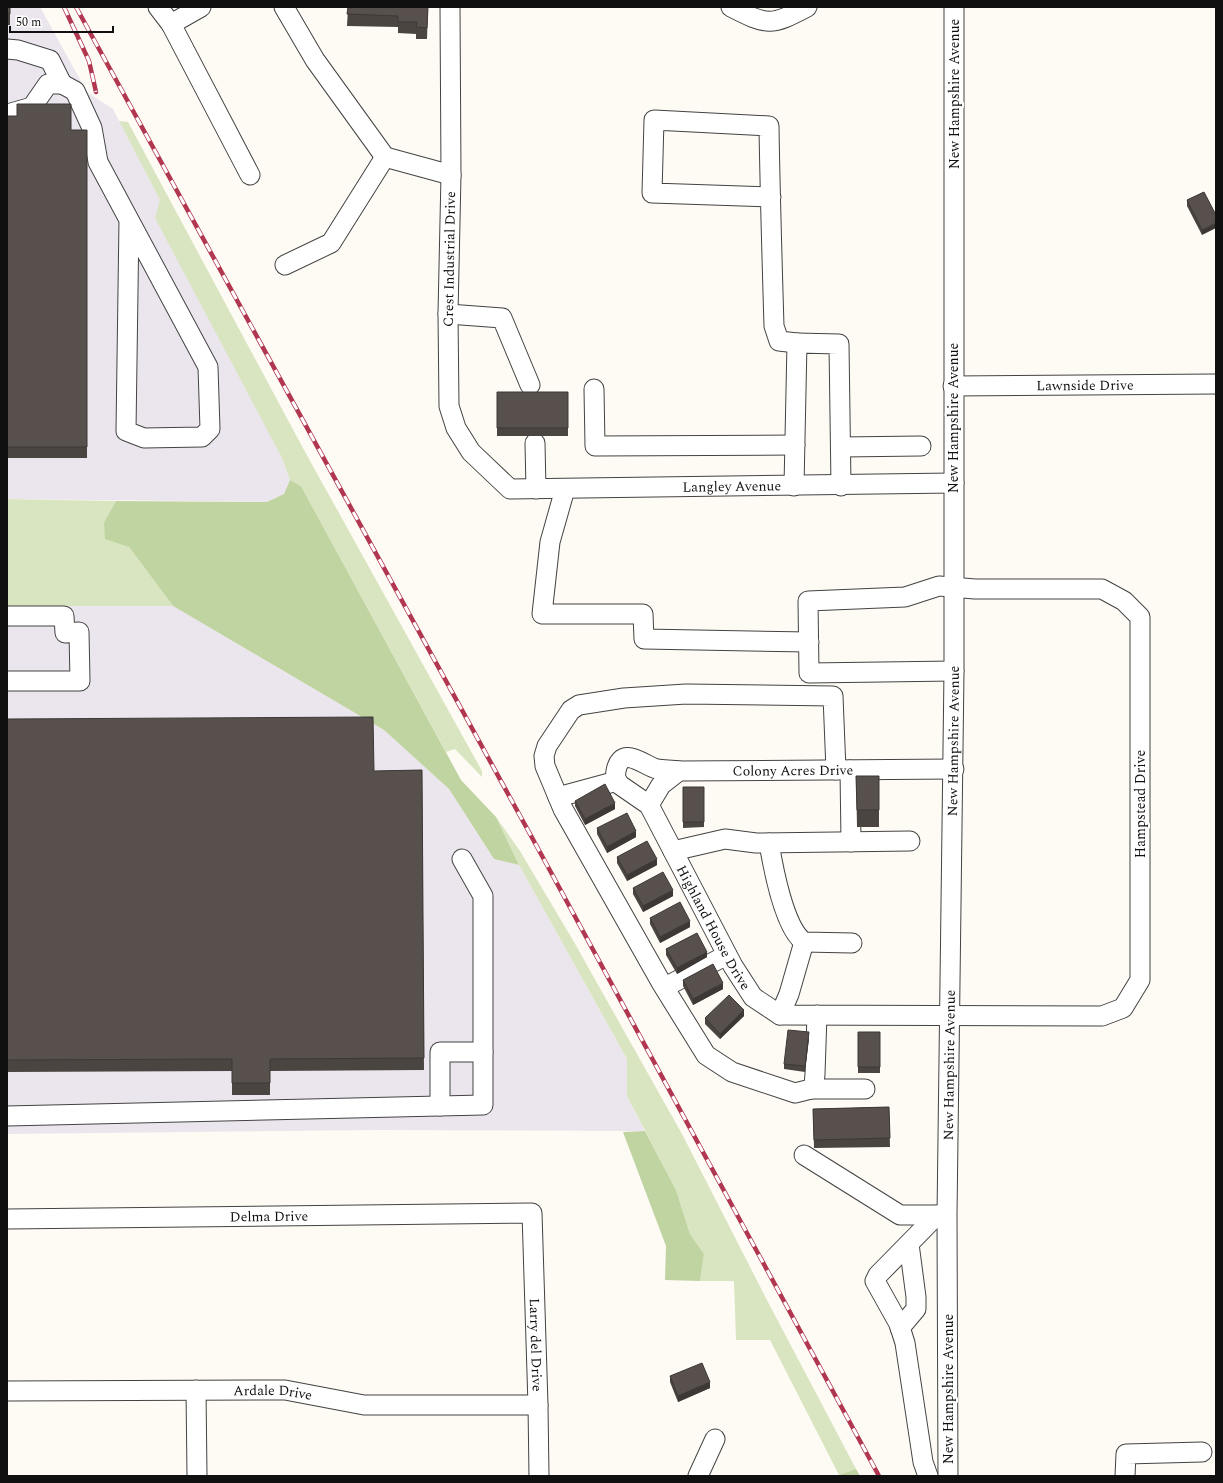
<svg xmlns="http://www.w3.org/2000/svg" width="1223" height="1483" viewBox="0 0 1223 1483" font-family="Spectral,serif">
<rect width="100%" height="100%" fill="#fefaf4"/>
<path fill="#ebe6ed" d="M7,7H40L87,92L113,109L160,200L282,458L290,480L284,494L267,502L7,499Z
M7,606H173L384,730L449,789L494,859L519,865L627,1059V1096L645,1131L379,1130L7,1134Z"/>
<path fill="#d9e5c0" d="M119,121L128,122L304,450L482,771V777L455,749L446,752L301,486L290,480L282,458L155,218L160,200Z
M7,499L116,501L104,522L129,547L173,606H7Z
M496,817L520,851L574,942L682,1134L769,1304L856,1469L839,1475L770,1340H736L734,1281H700L704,1254L690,1234L676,1190L627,1096V1059L519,865Z"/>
<path fill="#c0d4a1" d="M290,480L301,486L461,780L496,817L519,865L494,859L449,789L384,730L173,606L129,547L105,539L104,522L116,501L267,502L284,494Z
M645,1131L676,1190L690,1234L704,1254L700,1281L665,1280L666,1246L623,1132Z
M856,1469L860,1476H838L839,1475Z"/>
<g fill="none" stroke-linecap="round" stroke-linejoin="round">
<defs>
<g id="minor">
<path d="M158,7L171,24"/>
<path d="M201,7L171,24L250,175"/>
<path d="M284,7L315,60L385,157L451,175"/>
<path id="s1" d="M450,7L451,175L448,314L449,406L456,428L471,452L510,489L954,483"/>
<path d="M731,7C768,26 771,26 807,7"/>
<path d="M7,49L18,50L50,60L62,84H48L32,107L11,113L7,119"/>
<path d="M62,84L75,91L92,128L98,162L208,367L210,429L202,437L144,438L126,431L129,220"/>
<path d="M771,197L652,193L654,120L769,126C770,193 772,259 774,326L779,341L797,343"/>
<path d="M285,265L331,243L385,157"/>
<path d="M448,314L502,318L530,385"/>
<path id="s2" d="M953,386L1216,384"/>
<path d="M594,389L595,446L795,445"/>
<path d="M535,443L536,489"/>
<path d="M841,447L921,446"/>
<path d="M794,486L797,343L839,344L841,486"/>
<path d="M565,489L550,542L542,614H643L644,639L809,642"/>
<path d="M7,616H64L65,633L79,632L80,681H7"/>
<path d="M850,770L851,842"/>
<path id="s3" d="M679,771C672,770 664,770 657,769C646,767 621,743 616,771C615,777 616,780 620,785L649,805L733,966L753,997L780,1015L1102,1016L1123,1008L1140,980V617L1124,601L1102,589H975L939,586L905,597L808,601L809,673L954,671"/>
<path d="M558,797L617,781"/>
<path id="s4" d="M649,805L661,785L679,771L954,769"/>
<path d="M769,843C773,867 784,928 804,942L852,943"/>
<path d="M673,851L725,839L756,843L910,841"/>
<path d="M665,987L727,955"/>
<path d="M780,1015L789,994L804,942"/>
<path d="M817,1015L815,1074L814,1085L811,1089L795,1093L732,1072L706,1055L662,984L563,809L545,766L544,756L547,746L571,710L579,705L624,698L686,694L833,696L836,770"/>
<path d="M811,1089H865"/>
<path d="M440,1106V1052H483"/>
<path d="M7,1116L483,1105V896L462,859"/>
<path d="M804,1155L900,1215H946"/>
<path id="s5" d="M7,1219L532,1213L538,1405L539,1476"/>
<path d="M900,1328L916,1309V1297L909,1244"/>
<path d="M196,1390L197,1476"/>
<path id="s6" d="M7,1391L285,1390L364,1405H538"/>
<path d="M698,1476L715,1439"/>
<path d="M928,1476L923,1462L905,1343L899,1324L875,1281L878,1275L937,1215"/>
<path id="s7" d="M948,1476L947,1215L954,671V7"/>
<path d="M1125,1476L1126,1454L1202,1452"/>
</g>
</defs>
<use href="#minor" stroke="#434343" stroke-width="21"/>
<use href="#minor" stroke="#fff" stroke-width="19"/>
<defs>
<path id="rail" d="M64,7L89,61L96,92
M76,7L541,854L879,1476"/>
</defs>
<use href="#rail" stroke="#b13650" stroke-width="4.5"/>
<use href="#rail" stroke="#fff" stroke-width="3" stroke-dasharray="9" stroke-linecap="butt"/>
</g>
<path fill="#4b4542" d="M7,7H10V25H7Z
M348,7H428L427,39H416V34L398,33V27L347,26Z
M7,116L71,130H87V458H7Z
M1204,192L1202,235L1187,206V200Z
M497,392H568V436H497Z
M7,719L374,771L422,770L424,1070L270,1071V1095H232V1071L7,1072Z
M856,776H879V827H857Z
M683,787H704V827L683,828Z
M575,801L615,809L585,825L575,806Z
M597,828L636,837L607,853L597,834Z
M617,857L657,865L627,881L617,863Z
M633,888L673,896L643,912L633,894Z
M650,918L690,927L660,943L650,924Z
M666,949L707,957L677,974L666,955Z
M683,980L723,989L693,1005L683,986Z
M744,1016L720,1039L705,1024V1018Z
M858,1032H880V1073H858Z
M809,1038L805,1072L784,1069V1064Z
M889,1107L890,1147L814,1148L813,1109Z
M670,1376L710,1388L678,1402L670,1382Z"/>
<path fill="#3d3836" d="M1216,223V228L1202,235V230Z
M615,803V809L585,825V819Z
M636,831V837L607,853V847Z
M657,859V865L627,881V875Z
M673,890V896L643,912V906Z
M690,921V927L660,943V937Z
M707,952V957L677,974V968Z
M723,983V989L693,1005V999Z
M744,1010V1016L720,1039V1034Z
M809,1032V1038L805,1072V1066Z
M710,1382V1388L678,1402V1396Z"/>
<path fill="#57504d" stroke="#3d3836" d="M7,7H10V14H7Z
M348,7H428L427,28L416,27L417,22H398V16L347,14Z
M17,104H71V130H87V447H7V116H17Z
M1204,192L1216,215V223L1202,230L1187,200Z
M497,392H568V428H497Z
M373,717L374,771L422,770L424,1058L270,1059V1083H232V1059L7,1060V719Z
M856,776H879V810H857Z
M605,784L615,803L585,819L575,801Z
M683,787H704V822H683Z
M627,813L636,831L607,847L597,828Z
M647,841L657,859L627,875L617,857Z
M663,872L673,890L643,906L633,888Z
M680,902L690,921L660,937L650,918Z
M697,933L707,952L677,968L666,949Z
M713,964L723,983L693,999L683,980Z
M729,995L744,1010L720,1034L705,1018Z
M788,1030L809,1032L805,1066L784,1064Z
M858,1032H880V1067H858Z
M889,1107L890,1138L814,1140L813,1109Z
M702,1363L710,1382L678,1396L670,1376Z"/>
<g text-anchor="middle" stroke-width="4" stroke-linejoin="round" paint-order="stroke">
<g font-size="14" fill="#101010" stroke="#fff">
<text transform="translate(954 94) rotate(-90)" y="5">New Hampshire Avenue</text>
<text transform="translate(449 259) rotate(-89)" y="5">Crest Industrial Drive</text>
<text dy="5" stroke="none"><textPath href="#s2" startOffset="132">Lawnside Drive</textPath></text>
<text transform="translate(953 418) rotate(-90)" y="5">New Hampshire Avenue</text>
<text dy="5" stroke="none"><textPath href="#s1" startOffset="726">Langley Avenue</textPath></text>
<text dy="5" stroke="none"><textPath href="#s7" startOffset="735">New Hampshire Avenue</textPath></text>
<text dy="5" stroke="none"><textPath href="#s4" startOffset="160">Colony Acres Drive</textPath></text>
<text transform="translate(1140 804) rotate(-90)" y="5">Hampstead Drive</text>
<text dy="5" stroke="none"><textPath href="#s3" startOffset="262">Highland House Drive</textPath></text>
<text dy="5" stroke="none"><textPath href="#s7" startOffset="411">New Hampshire Avenue</textPath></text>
<text dy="5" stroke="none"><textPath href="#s5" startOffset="262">Delma Drive</textPath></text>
<text dy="5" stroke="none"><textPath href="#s5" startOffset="657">Larry del Drive</textPath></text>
<text transform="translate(948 1389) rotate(-90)" y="5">New Hampshire Avenue</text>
<text dy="5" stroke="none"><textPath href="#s6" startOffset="266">Ardale Drive</textPath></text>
</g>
</g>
<rect width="1223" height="1483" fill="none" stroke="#101010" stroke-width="16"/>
<path d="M10 26v6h103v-6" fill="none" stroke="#101010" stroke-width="2"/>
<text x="16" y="26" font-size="12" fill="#101010" stroke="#ffffff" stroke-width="3" paint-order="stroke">50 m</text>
</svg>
